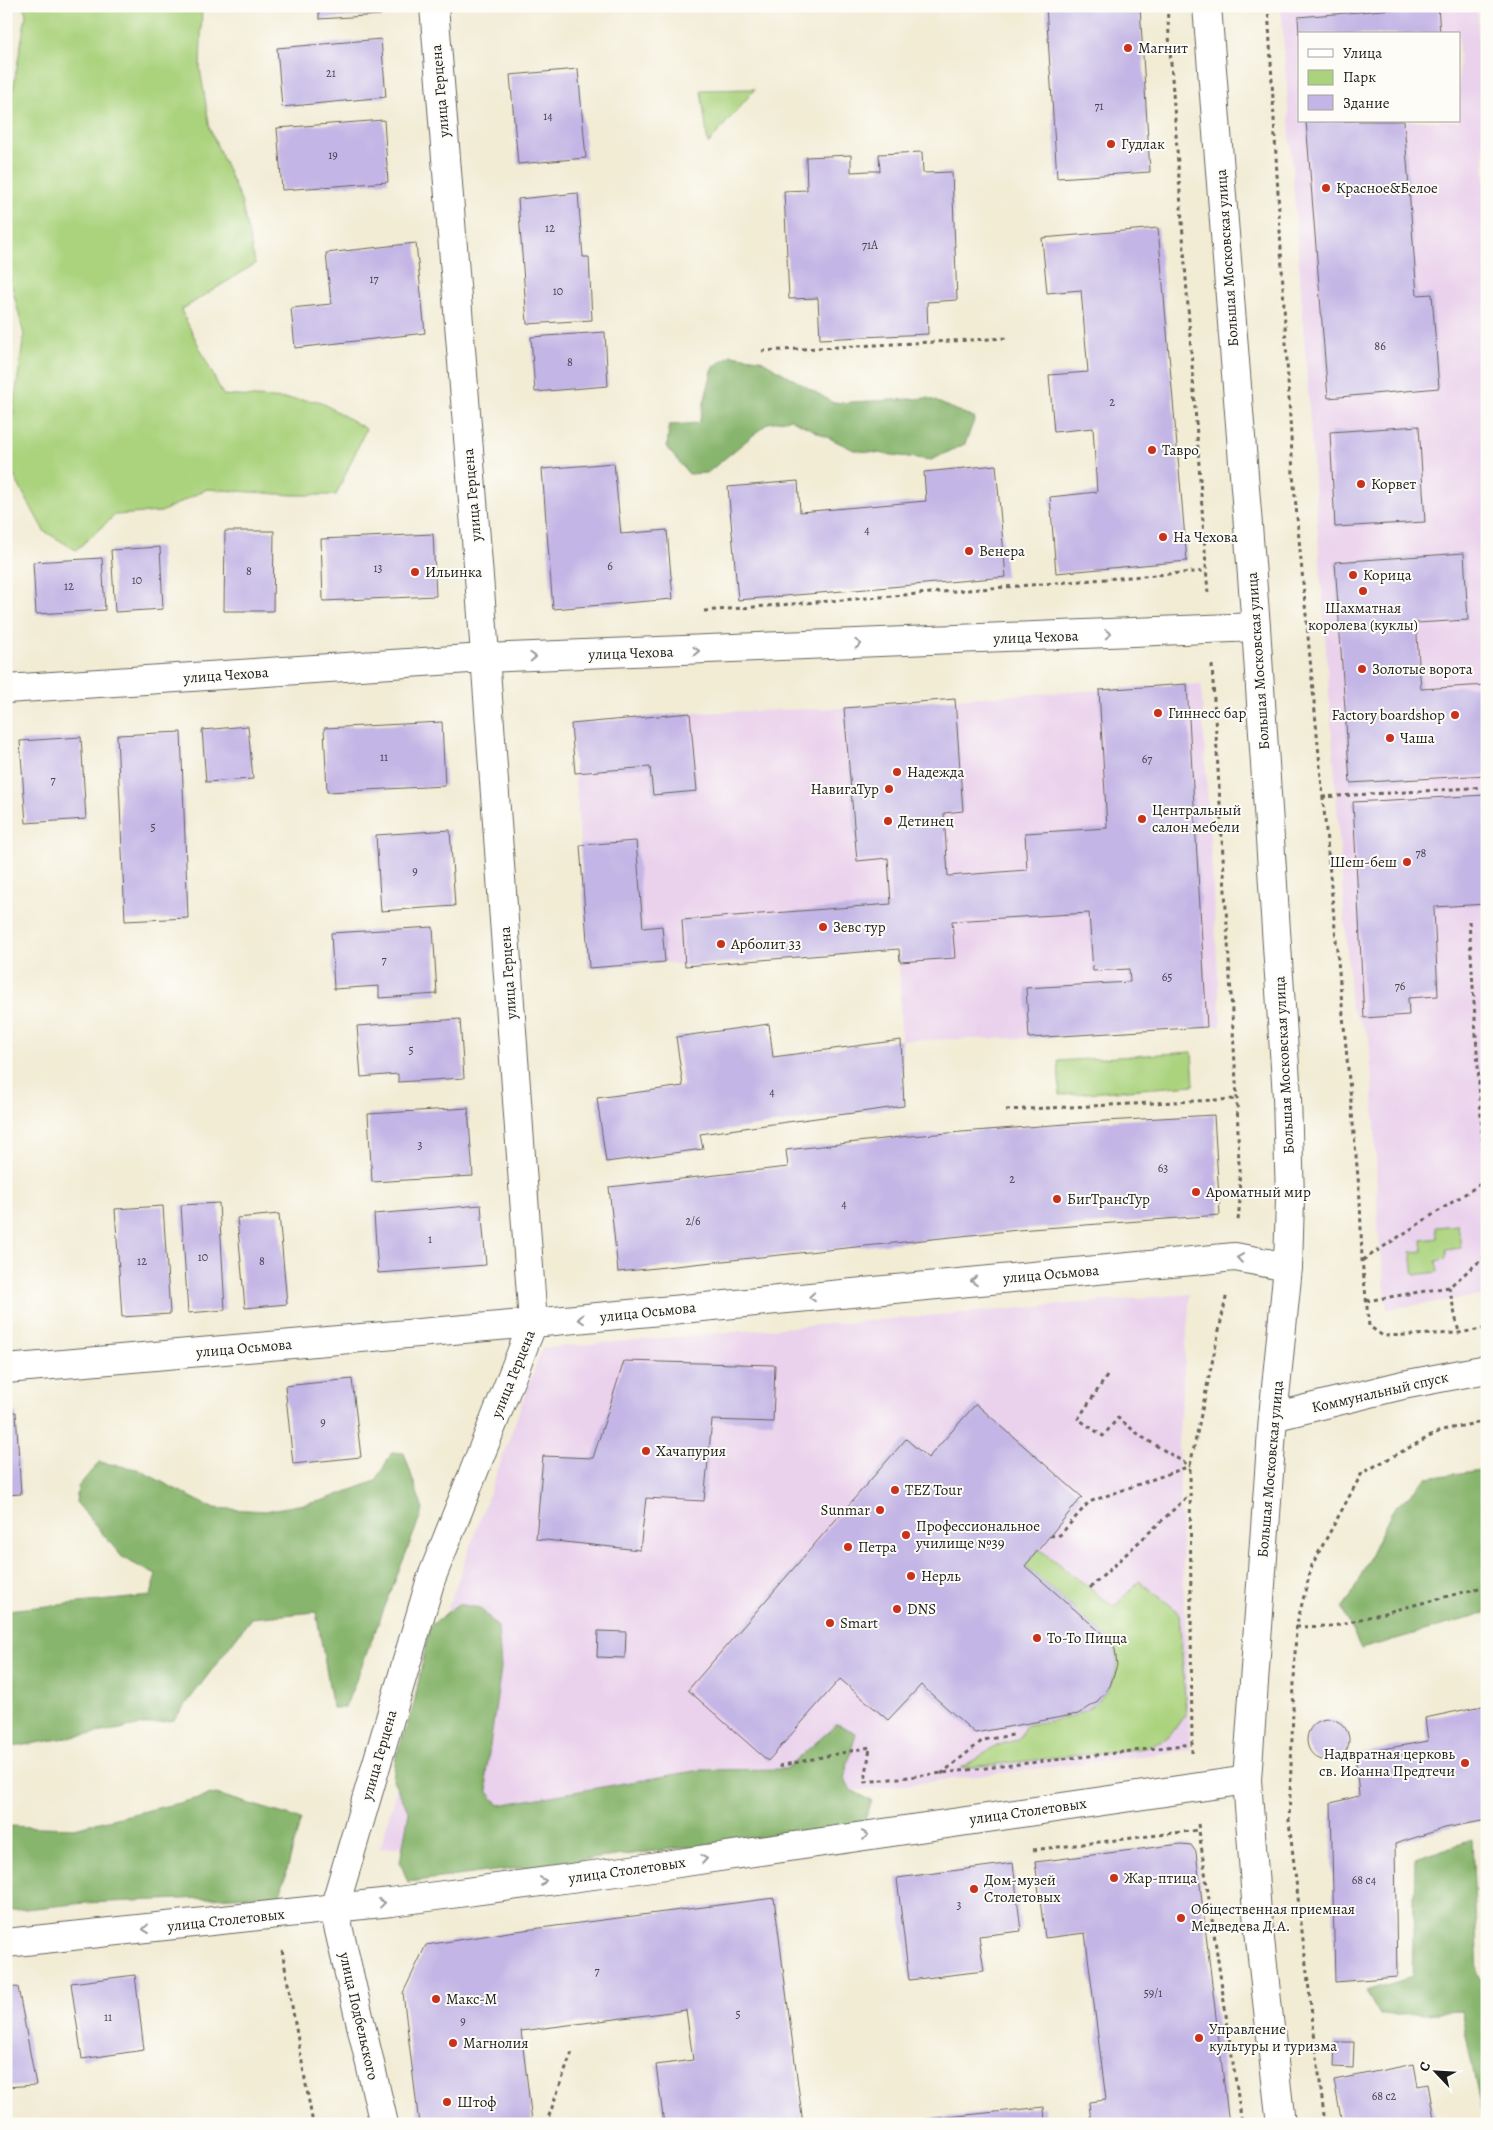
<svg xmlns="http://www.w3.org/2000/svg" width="1493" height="2130" viewBox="0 0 1493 2130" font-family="Alegreya,serif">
<rect width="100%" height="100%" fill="#fdfcf7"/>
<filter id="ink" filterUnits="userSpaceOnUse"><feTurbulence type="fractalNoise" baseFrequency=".02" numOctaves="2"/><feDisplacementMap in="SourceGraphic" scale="10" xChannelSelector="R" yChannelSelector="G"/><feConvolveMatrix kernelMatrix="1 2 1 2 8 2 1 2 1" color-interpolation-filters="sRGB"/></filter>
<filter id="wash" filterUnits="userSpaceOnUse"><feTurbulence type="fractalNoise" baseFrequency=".0096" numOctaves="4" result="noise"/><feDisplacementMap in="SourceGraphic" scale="20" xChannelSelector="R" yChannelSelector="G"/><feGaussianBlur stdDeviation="1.12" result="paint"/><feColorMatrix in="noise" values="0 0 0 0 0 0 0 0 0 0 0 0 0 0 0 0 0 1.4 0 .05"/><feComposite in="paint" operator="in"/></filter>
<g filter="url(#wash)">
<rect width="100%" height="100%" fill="#f2ecd5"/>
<path fill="#ead1ec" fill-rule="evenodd" d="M1281,6H1477L1487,227V1295L1387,1309L1378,1227L1375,1126L1369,1035L1351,1008ZM1299,34H1459V121H1299Z
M1201,684L1221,1026L1029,1038L901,1040L899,949L685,966L665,962L587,932L571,724L690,713L844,708L979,697Z
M1190,1294L1178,1443L1190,1750L380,1849L436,1641L542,1348Z"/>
<path fill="#abd37e" stroke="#64784d" d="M24,6H202L200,69L210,129L241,201L255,264L181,310L223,395L319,401L366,429L336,495H293L207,489L161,512L115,515L76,550L44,531L6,462L24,335L6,262V129L26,15Z
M755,89L708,144L701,90Z
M1192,1052L1194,1085L1060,1095L1058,1061Z
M1458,1225L1461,1248L1446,1250V1259L1436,1261L1438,1272L1414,1275L1411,1252L1423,1251L1422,1240L1437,1238L1436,1227Z
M1039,1549L1114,1607L1139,1581L1179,1612L1186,1713L1169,1737L1145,1748L961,1768L1000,1744L1018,1740L1026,1725C1043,1722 1061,1720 1076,1715C1099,1707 1125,1675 1115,1650C1114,1645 1109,1641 1106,1637L1025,1566Z"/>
<path fill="#88b56d" stroke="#526844" d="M731,355L759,359L834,403L928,398L975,418L965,444L931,460L854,450L790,419L768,423L707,473L689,474L667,448L669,425L699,423L713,367Z
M392,1452L404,1453L423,1510L345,1708H333L316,1612L251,1618L174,1720L6,1748V1610L151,1596L156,1575L123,1558L76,1502L78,1487L99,1462L137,1469L212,1508L265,1511L321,1501L376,1481Z
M1487,1469V1613L1361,1649L1342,1608L1351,1596L1392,1511L1427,1478Z
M458,1604L480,1608L498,1627L501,1668L486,1774L488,1792L499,1805L700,1770L786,1769L837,1724L856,1733L844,1779L851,1790L872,1801L863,1825L408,1882L400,1862L409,1812L393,1780L396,1756L413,1708L430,1626Z
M216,1794L301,1819L280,1895L84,1903L6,1911V1826L74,1828Z
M1472,1840L1478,1974L1487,1993V2124H1484L1461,2011L1380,2015L1366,1991L1412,1977L1415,1859Z"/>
<g id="blocks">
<path fill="#c3b5e5" d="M319,6H381V15L319,19Z
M1046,6H1140L1150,172L1057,178Z
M1431,6H1438L1440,34H1299L1298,17Z
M381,39L386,97L282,107L277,48Z
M578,69L586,158L518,164L510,75Z
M384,120L388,182L282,190L277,128Z
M1306,121H1404L1417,295L1432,294L1439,388L1328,398Z
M922,152L923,173L952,172L957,300L927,302L928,334L820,339L818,298L789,299L784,191L807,190L806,157L851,155V172L869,171H880L879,154Z
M578,193L583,257H589L592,320L527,324L518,199Z
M1158,228L1187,561L1056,573L1050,497L1097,492L1093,428L1054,432L1049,375L1088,372L1081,290L1047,293L1042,238Z
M416,243L425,333L295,348L291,308L331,304L326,253Z
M605,332L608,386L535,392L531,337Z
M1419,426L1425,522L1335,527L1330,432Z
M614,463L621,534L667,530L673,599L553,609L542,469Z
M996,465L1006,577L738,600L728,487L798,481L800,512L926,501L924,472Z
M225,531H274L273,611H224Z
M433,534L436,596L323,601L321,539Z
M160,547L163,609L115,612L111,550Z
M1464,553L1468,620L1416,623L1421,689L1487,685V775L1350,783L1335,562Z
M102,558L105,610L36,614L33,562Z
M1187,684L1207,1027L1029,1038L1026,988L1130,982L1129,969L1093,971L1089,913L952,921L955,958L900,962L899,949L685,966L682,920L891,904L888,858L857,861L844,708L955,699L963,811L944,813L948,876L1027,870L1025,833L1107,828L1099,690Z
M690,713L697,791L653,795L650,767L575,773L571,724Z
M442,722L445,786L327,792L324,728Z
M248,726L253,779L206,782L202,730Z
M181,732L188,918L125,921L117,735Z
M81,737L86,819L26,823L20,741Z
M1487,795V904L1434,907L1438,996L1408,998L1409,1015L1364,1018L1353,802Z
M450,830L455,906L381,911L376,835Z
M636,841L643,928L662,926L665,962L589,968L580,845Z
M433,927L437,994L379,998V986L334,989L331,933Z
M460,1019L464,1078L398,1082V1074L361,1077L357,1026Z
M769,1024L773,1057L901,1040L904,1106L700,1134L703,1149L606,1162L597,1098L683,1086L676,1037Z
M468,1108L473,1176L372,1182L368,1114Z
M1214,1115L1220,1215L1018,1230L618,1272L609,1187L788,1167L786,1150L910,1136L1105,1121Z
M219,1203L225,1310L188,1313L181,1205Z
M481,1205L486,1265L378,1273L374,1214Z
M163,1206L170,1314L122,1317L115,1209Z
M279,1214L287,1304L245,1308L237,1218Z
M624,1361L775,1365L773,1422L712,1420L704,1501L646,1498L640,1550L536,1539L543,1456L593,1458Z
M352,1379L361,1457L293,1464L285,1386Z
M976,1404L1082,1497L1025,1566L1106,1637L1115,1649L1117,1665L1110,1686L1096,1703L1078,1714L975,1733L921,1685L888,1720L840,1679L768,1761L688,1690L906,1439L928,1458Z
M6,1412H16L21,1494L6,1495Z
M598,1631L626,1632L625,1658L597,1657Z
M1487,1705V1820L1445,1828L1395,1844L1397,1977L1335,1982L1331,1803L1359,1796L1355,1754L1428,1741L1425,1718Z
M1307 1740a21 21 0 1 1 42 0a21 21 0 1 1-42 0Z
M1181,1844L1191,1845L1196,1852L1229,2124H1091L1089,2102L1106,2100L1085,1933L1045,1938L1035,1862Z
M1013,1863L1021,1931L979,1936L984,1971L909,1980L897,1878Z
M774,1898L803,2124H664L656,2065L693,2060L686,2010L521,2031L532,2121L509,2124H419L403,1993L426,1945L509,1932Z
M135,1975L144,2050L82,2059L71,1983Z
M18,1987L36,2085L6,2087V1988Z
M1335,2042H1354L1353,2068L1334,2067Z
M1414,2064L1418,2086L1428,2084L1435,2124H1342L1334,2080Z
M1044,2107L1045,2124H909V2121Z"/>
</g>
</g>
<g filter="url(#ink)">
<use href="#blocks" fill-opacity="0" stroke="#67655d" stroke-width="1"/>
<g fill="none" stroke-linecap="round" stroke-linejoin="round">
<defs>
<path id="street" d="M6,689L485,658L1256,627
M6,1943L391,1902L631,1870L1247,1780
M384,2124L334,1909L431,1579L533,1323L483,628L434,6"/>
<path id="secondary" d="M6,1369L533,1323L1235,1257L1288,1267
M1273,1417L1403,1385L1487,1369"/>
<path id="primary" d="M1207,6L1256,627L1287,1097L1290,1199L1288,1267L1273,1417L1247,1780L1257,1913L1281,2124"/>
</defs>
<use href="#street" stroke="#67655d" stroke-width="30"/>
<use href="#secondary" stroke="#67655d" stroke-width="30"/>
<use href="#primary" stroke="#67655d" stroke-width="30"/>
<path stroke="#67655d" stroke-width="3" stroke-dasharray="4 4" stroke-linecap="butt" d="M1167,6L1208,594
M1268,6L1293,474L1360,1199L1362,1260L1369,1326L1383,1336L1459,1333L1487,1328
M762,351L1008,338
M704,611L1206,571
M1212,665L1237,1099L1240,1200L1238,1221
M1322,797L1487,787
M1469,921L1487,1213
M1006,1110L1237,1099
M1363,1260L1485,1181
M1449,1287L1459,1333
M1366,1301L1449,1287L1487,1255
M1107,1376L1078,1419L1103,1436L1118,1418L1142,1437L1190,1466
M1050,1536L1060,1535L1089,1502L1190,1466
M1090,1588L1188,1496
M1296,1627L1334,1626L1487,1586
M1192,1753L1190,1466L1227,1293
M779,1766L870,1747L865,1782L1192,1744
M941,1774L983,1740L1013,1735
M1198,1824L1242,2124
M1033,1850L1199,1830
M282,1950L313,2124
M546,2124L573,2049
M1325,2124L1289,1822L1296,1627L1312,1565L1362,1473L1442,1430L1487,1421"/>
<use href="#street" stroke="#fff" stroke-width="28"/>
<use href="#secondary" stroke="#fff" stroke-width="28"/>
<use href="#primary" stroke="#fff" stroke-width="28"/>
</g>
<defs><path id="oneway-chevron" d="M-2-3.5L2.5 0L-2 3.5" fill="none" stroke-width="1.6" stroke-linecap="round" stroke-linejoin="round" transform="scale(1.25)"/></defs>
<g stroke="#999">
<use href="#oneway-chevron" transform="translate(1108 634) rotate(-2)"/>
<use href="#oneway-chevron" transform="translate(858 644) rotate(-2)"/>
<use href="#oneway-chevron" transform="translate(696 651) rotate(-2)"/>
<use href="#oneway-chevron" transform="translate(533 657) rotate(-2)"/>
<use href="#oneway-chevron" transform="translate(1240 1258) rotate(-172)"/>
<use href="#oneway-chevron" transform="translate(974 1281) rotate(175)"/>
<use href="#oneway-chevron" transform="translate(812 1297) rotate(175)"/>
<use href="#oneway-chevron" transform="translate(581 1319) rotate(175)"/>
<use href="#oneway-chevron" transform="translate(865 1835) rotate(-8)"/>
<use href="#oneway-chevron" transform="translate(704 1859) rotate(-9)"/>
<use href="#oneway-chevron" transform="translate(543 1881) rotate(-8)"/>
<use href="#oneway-chevron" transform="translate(382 1903) rotate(-7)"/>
<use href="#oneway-chevron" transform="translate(146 1929) rotate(174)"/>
</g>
</g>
<g fill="#c8321e" stroke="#fdfcf7" stroke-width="2">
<circle cx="1128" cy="48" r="5"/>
<circle cx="1111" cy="144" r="5"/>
<circle cx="1326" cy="188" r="5"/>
<circle cx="1152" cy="450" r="5"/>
<circle cx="1361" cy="484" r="5"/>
<circle cx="1163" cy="537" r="5"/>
<circle cx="969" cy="551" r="5"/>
<circle cx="415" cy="572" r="5"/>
<circle cx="1353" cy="575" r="5"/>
<circle cx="1363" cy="591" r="5"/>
<circle cx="1362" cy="669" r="5"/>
<circle cx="1158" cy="713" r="5"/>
<circle cx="1455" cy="715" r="5"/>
<circle cx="1390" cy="738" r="5"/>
<circle cx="897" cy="772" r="5"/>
<circle cx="889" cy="789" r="5"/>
<circle cx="1142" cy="819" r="5"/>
<circle cx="888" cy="821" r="5"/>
<circle cx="1407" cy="862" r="5"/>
<circle cx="823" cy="927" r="5"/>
<circle cx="721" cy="944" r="5"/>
<circle cx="1196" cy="1192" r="5"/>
<circle cx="1057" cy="1199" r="5"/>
<circle cx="646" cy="1451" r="5"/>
<circle cx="895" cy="1490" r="5"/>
<circle cx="880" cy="1510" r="5"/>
<circle cx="906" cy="1535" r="5"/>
<circle cx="848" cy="1547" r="5"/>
<circle cx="911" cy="1576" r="5"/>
<circle cx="897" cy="1609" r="5"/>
<circle cx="830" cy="1623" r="5"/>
<circle cx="1037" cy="1638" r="5"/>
<circle cx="1465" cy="1763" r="5"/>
<circle cx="1114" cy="1878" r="5"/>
<circle cx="974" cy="1889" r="5"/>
<circle cx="1181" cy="1918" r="5"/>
<circle cx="436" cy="1999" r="5"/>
<circle cx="1199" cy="2038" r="5"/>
<circle cx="453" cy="2043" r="5"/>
<circle cx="447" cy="2102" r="5"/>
</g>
<g text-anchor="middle" stroke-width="4" stroke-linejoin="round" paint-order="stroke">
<g font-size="12" fill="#46424e">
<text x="331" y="77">21</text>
<text x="1099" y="110">71</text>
<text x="548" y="120">14</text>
<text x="333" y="159">19</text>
<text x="550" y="232">12</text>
<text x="870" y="249">71А</text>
<text x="374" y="283">17</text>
<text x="558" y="295">10</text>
<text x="1380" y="350">86</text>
<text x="570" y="366">8</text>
<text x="1112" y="406">2</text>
<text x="867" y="534">4</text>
<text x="610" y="570">6</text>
<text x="378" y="572">13</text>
<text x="249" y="575">8</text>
<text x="137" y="584">10</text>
<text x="69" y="590">12</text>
<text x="384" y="761">11</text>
<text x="1147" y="763">67</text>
<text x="53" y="784">7</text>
<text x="153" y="831">5</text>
<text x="1421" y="857">78</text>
<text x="415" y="875">9</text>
<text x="384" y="964">7</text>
<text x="1167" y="981">65</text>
<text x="1400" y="990">76</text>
<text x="411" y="1054">5</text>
<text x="772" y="1096">4</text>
<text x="420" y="1149">3</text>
<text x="1163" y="1172">63</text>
<text x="1012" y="1183">2</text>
<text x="844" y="1208">4</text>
<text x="693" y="1225">2/6</text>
<text x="430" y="1243">1</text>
<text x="203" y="1261">10</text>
<text x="142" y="1265">12</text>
<text x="262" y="1265">8</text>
<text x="323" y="1426">9</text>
<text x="1364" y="1884">68 с4</text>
<text x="959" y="1909">3</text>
<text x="597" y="1975">7</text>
<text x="1153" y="1997">59/1</text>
<text x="738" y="2018">5</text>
<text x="108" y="2021">11</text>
<text x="463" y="2025">9</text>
<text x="1384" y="2100">68 с2</text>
</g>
<g font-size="15" fill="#1c1c1c" stroke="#fdfcf7" text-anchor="start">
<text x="1138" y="53">Магнит</text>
<text x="1121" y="149">Гудлак</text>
<text x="1336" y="193">Красное&amp;Белое</text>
<text x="1162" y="455">Тавро</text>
<text x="1371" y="489">Корвет</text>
<text x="1173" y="542">На Чехова</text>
<text x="979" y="556">Венера</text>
<text x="425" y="577">Ильинка</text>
<text x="1363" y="580">Корица</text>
<text x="1363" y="613" text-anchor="middle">Шахматная<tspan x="1363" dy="17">королева (куклы)</tspan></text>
<text x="1372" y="674">Золотые ворота</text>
<text x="1168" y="718">Гиннесс бар</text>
<text x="1445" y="720" text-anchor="end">Factory boardshop</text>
<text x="1400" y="743">Чаша</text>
<text x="907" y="777">Надежда</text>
<text x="879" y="794" text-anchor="end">НавигаТур</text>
<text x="1152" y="815">Центральный<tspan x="1152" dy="17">салон мебели</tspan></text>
<text x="898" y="826">Детинец</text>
<text x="1397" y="867" text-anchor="end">Шеш-беш</text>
<text x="833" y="932">Зевс тур</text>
<text x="731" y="949">Арболит 33</text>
<text x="1206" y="1197">Ароматный мир</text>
<text x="1067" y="1204">БигТрансТур</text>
<text x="656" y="1456">Хачапурия</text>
<text x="905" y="1495">TEZ Tour</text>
<text x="870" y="1515" text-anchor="end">Sunmar</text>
<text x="916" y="1531">Профессиональное<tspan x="916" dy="17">училище №39</tspan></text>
<text x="858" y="1552">Петра</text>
<text x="921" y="1581">Нерль</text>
<text x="907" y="1614">DNS</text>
<text x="840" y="1628">Smart</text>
<text x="1047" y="1643">То-То Пицца</text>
<text x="1455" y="1759" text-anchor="end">Надвратная церковь<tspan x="1455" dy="17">св. Иоанна Предтечи</tspan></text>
<text x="1124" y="1883">Жар-птица</text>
<text x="984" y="1885">Дом-музей<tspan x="984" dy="17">Столетовых</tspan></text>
<text x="1191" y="1914">Общественная приемная<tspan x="1191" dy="17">Медведева Д.А.</tspan></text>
<text x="446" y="2004">Макс-М</text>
<text x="1209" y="2034">Управление<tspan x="1209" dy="17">культуры и туризма</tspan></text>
<text x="463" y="2048">Магнолия</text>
<text x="457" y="2107">Штоф</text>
</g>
<g font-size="15" fill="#1c1c1c" stroke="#fdfcf7">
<text transform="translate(440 91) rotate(-95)" y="5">улица Герцена</text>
<text transform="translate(1227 258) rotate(-94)" y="5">Большая Московская улица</text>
<text transform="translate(472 495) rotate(-95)" y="5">улица Герцена</text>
<text transform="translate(1036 637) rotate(-2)" y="5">улица Чехова</text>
<text transform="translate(631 653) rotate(-2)" y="5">улица Чехова</text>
<text transform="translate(1258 661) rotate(-94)" y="5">Большая Московская улица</text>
<text transform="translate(226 675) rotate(-4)" y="5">улица Чехова</text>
<text transform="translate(508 973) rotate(-94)" y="5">улица Герцена</text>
<text transform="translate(1284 1065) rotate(-93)" y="5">Большая Московская улица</text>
<text transform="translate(1051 1274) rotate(-5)" y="5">улица Осьмова</text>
<text transform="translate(648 1312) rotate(-6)" y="5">улица Осьмова</text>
<text transform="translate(244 1348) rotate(-5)" y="5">улица Осьмова</text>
<text transform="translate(513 1374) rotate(-68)" y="5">улица Герцена</text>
<text transform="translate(1380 1392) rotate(-13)" y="5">Коммунальный спуск</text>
<text transform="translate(1270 1469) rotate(-85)" y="5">Большая Московская улица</text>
<text transform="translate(379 1755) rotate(-74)" y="5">улица Герцена</text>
<text transform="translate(1028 1811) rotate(-8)" y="5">улица Столетовых</text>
<text transform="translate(627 1870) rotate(-8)" y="5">улица Столетовых</text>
<text transform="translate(226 1920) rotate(-6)" y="5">улица Столетовых</text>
<text transform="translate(359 2016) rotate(77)" y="5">улица Подбельского</text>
</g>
</g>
<rect width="1493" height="2130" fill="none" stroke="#fdfcf7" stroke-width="25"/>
<rect x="1298" y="32" width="162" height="90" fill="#fdfcf7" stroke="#a3a29f"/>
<rect x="1308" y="49" width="25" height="8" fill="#ffffff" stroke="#a3a29f"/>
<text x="1343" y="58" font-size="15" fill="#1c1c1c">Улица</text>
<rect x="1308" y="70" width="25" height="15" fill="#abd37e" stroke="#a3a29f"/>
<text x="1343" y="82" font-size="15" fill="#1c1c1c">Парк</text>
<rect x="1308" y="95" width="25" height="15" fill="#c3b5e5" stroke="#a3a29f"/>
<text x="1343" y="108" font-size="15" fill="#1c1c1c">Здание</text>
<g transform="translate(1436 2072) rotate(295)" stroke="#fdfcf7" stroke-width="4" paint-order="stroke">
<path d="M0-4L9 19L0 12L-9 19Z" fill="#1c1c1c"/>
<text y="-8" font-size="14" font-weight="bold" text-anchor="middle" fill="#1c1c1c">С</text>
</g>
</svg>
